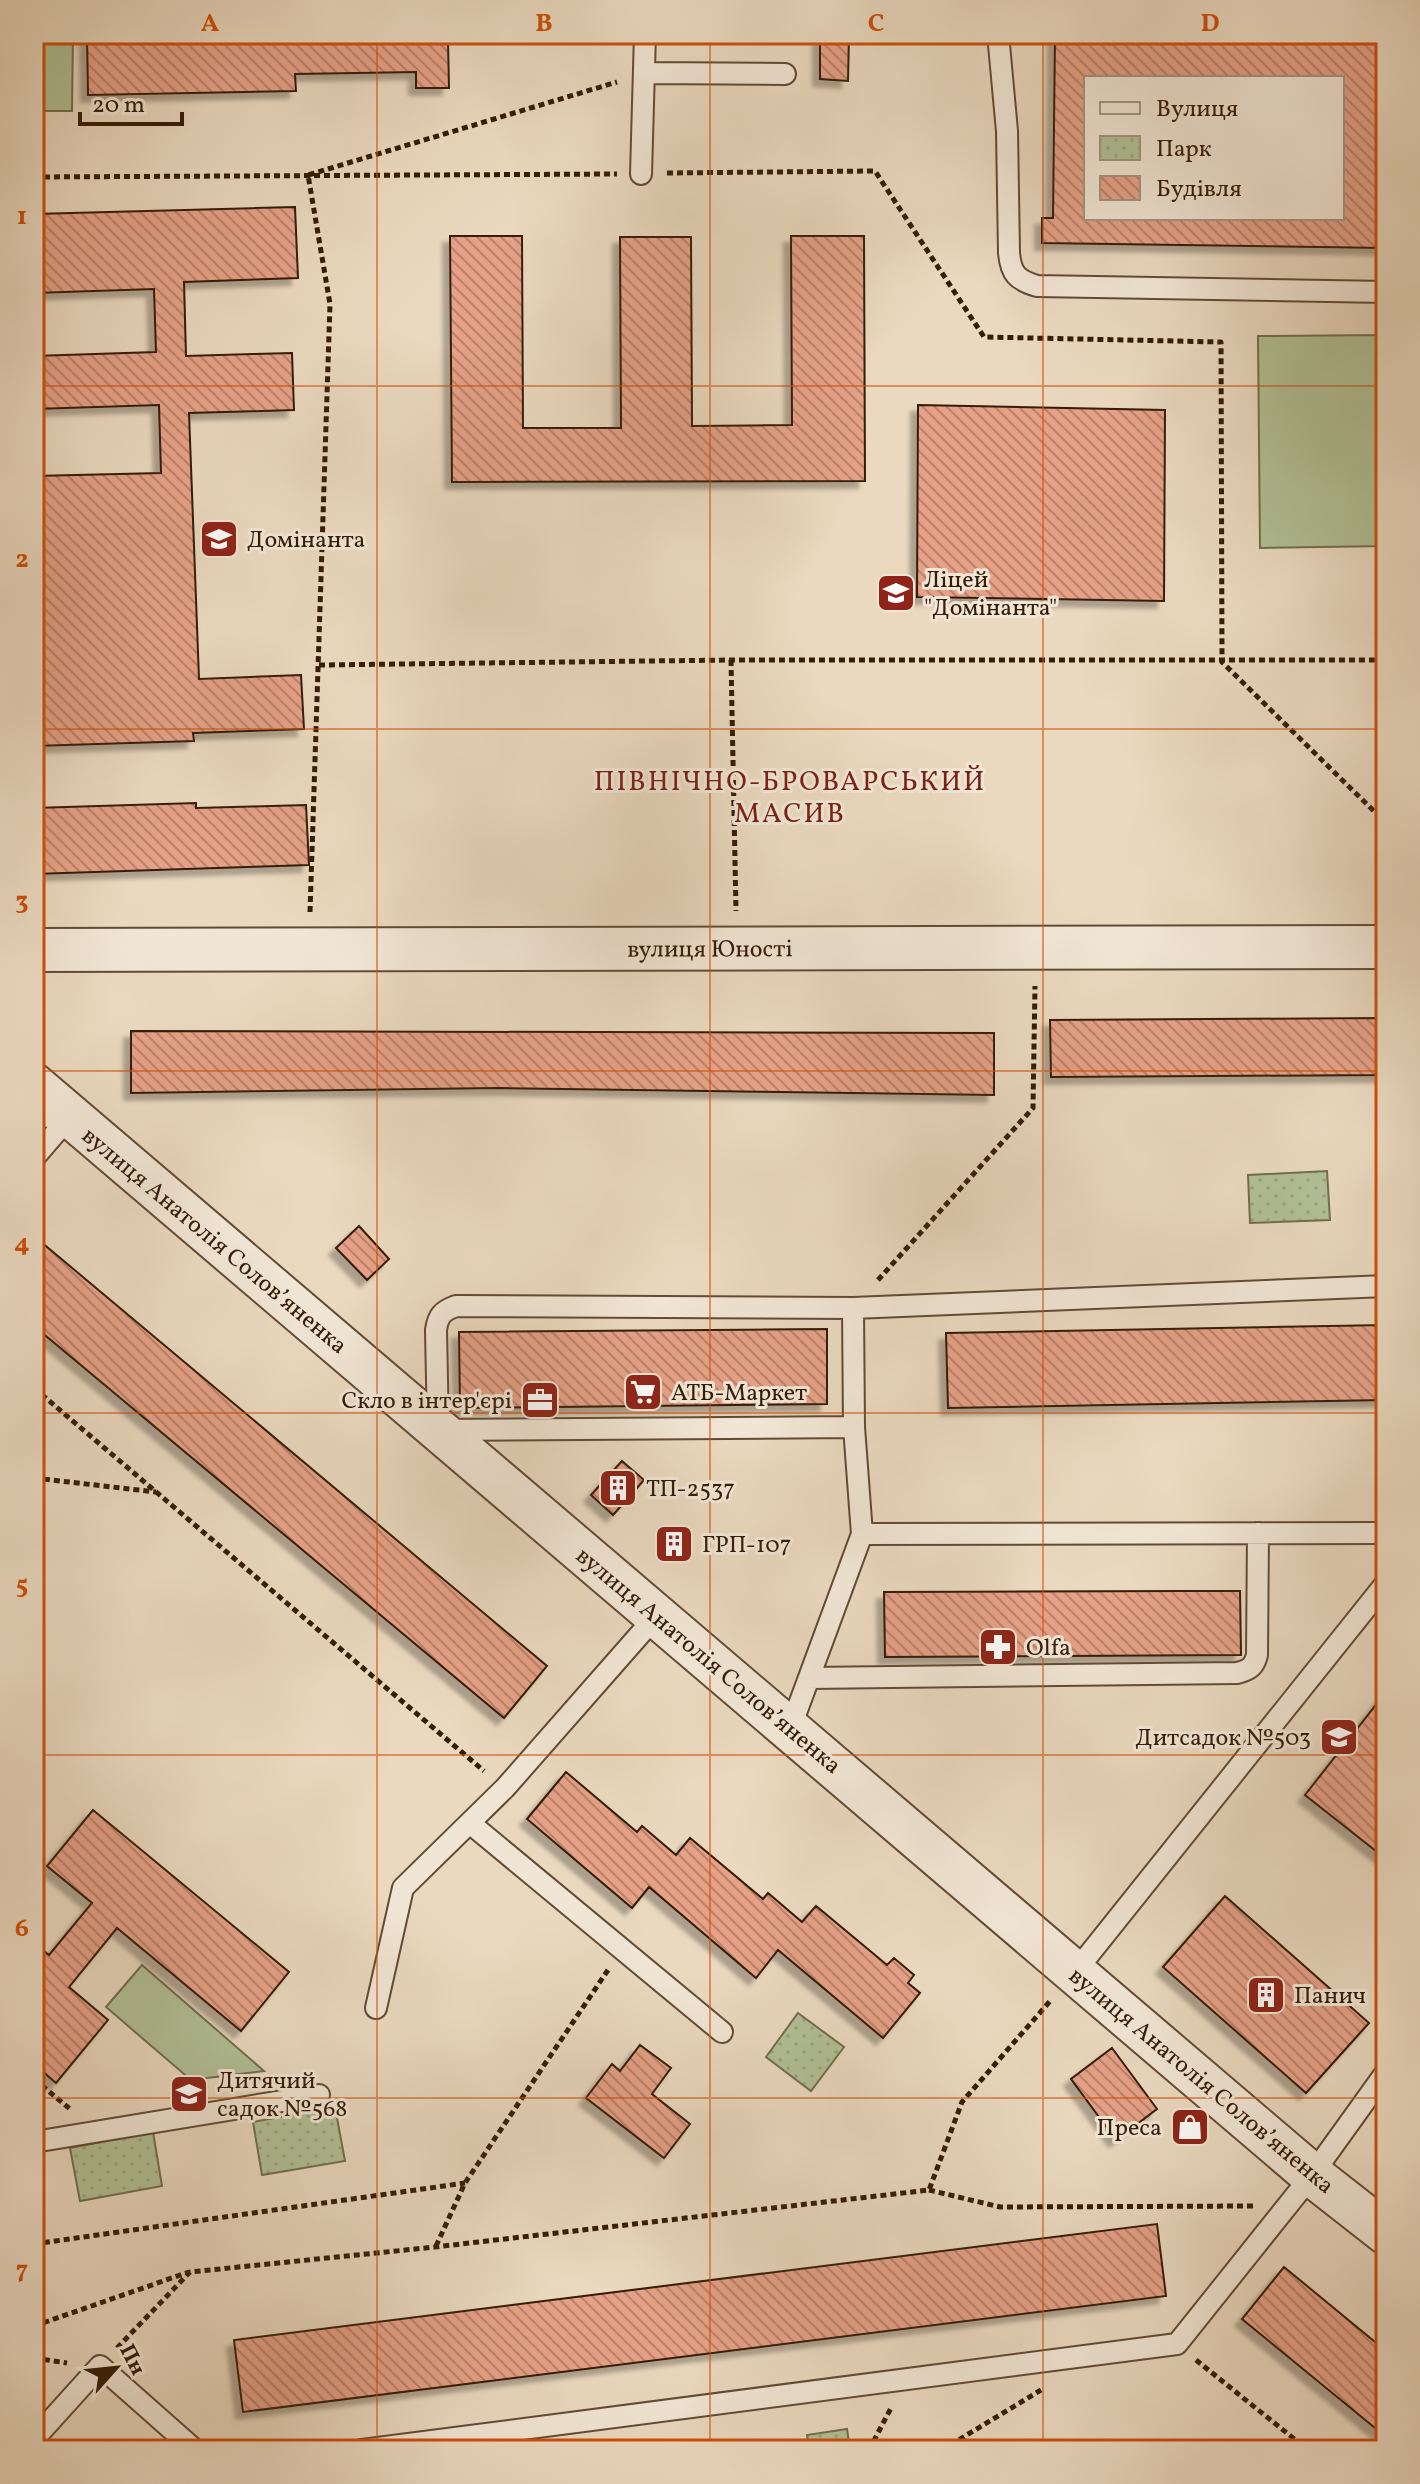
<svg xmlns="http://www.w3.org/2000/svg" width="1420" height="2484" viewBox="0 0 1420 2484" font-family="Vollkorn,serif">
<defs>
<pattern id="park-dots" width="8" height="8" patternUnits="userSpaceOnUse" patternTransform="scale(2)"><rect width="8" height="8" fill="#b1c096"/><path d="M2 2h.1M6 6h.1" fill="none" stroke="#99a480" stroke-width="1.8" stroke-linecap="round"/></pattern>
<pattern id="building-back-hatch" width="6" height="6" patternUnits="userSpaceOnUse" patternTransform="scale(2)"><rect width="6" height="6" fill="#e6a186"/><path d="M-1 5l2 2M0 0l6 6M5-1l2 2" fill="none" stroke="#bb826c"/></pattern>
<filter id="shadow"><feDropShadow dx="-7" dy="7" stdDeviation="2" flood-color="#0004"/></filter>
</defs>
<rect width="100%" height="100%" fill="#ead9bf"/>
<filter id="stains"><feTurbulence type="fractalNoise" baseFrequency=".0025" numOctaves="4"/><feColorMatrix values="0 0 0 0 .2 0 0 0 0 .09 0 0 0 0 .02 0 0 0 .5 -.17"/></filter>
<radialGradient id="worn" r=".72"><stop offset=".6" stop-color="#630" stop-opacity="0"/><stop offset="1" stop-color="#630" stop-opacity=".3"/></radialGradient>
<path fill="#b1c096" stroke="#726e4e" stroke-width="2" d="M34,34H73L72,111H34Z
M1386,335V546L1260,548L1258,336Z
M142,1965L264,2071L191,2080L106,2007Z"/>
<path fill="url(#park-dots)" stroke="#726e4e" stroke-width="2" d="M1327,1171L1330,1220L1250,1223L1248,1175Z
M798,2013L844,2047L811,2091L766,2057Z
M335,2107L345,2161L262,2175L253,2122Z
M153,2132L162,2186L80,2201L70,2148Z
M847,2429L850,2450H810L807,2435Z"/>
<path fill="url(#building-back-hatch)" stroke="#341c07" stroke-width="2" fill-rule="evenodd" filter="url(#shadow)" d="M87,34H294V41H448L449,88H416V72L295,74L296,91L88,95Z
M849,35L848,81L820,79V36Z
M1055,35L1386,40V248L1042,243V218H1053ZM1086,78H1342V218H1086Z
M295,207L298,278L184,282L186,356L292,353L294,410L189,413L199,679L301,675L304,729L193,733L194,741L34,746V476L161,473L159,405L34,409V356L156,352L154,289L34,293V214Z
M450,236H522L523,428H621L620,237H691L692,426L792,425L791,236H864L865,481L452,482Z
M918,405L1165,410L1164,601L917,597Z
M196,803V808L306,805L309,865L34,874V808Z
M1386,1018V1075L1051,1077L1050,1020Z
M131,1031L994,1033V1095L498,1088L131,1093Z
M359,1226L389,1259L367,1280L336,1248Z
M34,1236L547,1666L504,1718L34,1326Z
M1386,1325V1400L948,1408L946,1333Z
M827,1329V1404L460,1408L459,1332Z
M622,1461L644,1480L613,1515L591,1495Z
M1186,1591H1240L1241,1655L885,1657L884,1592Z
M1386,1692V1859L1305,1795Z
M566,1772L637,1832L642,1826L676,1855L690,1838L763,1899L768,1893L802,1922L816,1906L887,1965L894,1958L914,1975L908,1983L920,1993L883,2038L778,1950L756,1978L649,1887L632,1908L527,1819Z
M93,1810L289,1972L241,2031L117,1928L69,1987L108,2020L56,2083L34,2064V1943L49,1955L92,1903L47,1866Z
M1225,1896L1369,2023L1306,2093L1163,1967Z
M640,2045L671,2068L652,2094L690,2124L664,2158L586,2098L612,2064L620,2071Z
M1112,2048L1157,2109L1116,2140L1071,2079Z
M1157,2224L1166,2296L243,2412L234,2340Z
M1284,2267L1386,2351V2437L1242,2319Z"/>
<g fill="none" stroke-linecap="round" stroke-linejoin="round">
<defs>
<path id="lane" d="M998,34L1007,131L1009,253C1011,274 1017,280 1037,286L1386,292
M644,73L785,74
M641,174L645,34
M34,1117L66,1116
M34,1158L70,1116
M854,1427L438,1430L436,1330C438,1316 442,1311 456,1306L853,1308L1386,1286
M862,1534L1386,1533
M809,1678L1237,1673C1249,1670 1254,1667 1257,1655L1258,1533
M790,1729L862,1534L854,1427L853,1308
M471,1824L722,2032
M1075,1972L1386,1583
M376,2008L403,1888L505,1788L657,1615
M34,2142L319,2095
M34,2439L100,2366L195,2450
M362,2450L1177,2344L1312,2175L1386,2072"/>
<g id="street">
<path id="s1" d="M34,950L1386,947"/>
<path d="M34,1085L1312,2175L1386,2233"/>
</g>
</defs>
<use href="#lane" stroke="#624b35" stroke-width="24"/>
<use href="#street" stroke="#624b35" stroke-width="46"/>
<path stroke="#341c07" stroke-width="5" stroke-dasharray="6 4" stroke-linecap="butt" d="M667,173L875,171L984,337L1221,342L1222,662L1386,823
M34,177L617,174
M731,660L736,911
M319,665L731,660H1386
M310,912L330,304L308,175L617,82
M878,1280L1033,1108L1035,986
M34,1388L484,1771
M34,1478L156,1492
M34,2079L70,2109
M929,2190L1000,2207L1254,2206
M34,2244L465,2183
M436,2246L465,2183L608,1970
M34,2326L189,2272
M117,2348L190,2272L435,2247L929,2190L962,2102L1051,2000
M34,2358L67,2363
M1196,2360L1308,2450
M869,2450L891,2408
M942,2450L1041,2390"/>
<use href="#lane" stroke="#f1e6d5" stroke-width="20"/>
<use href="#street" stroke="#f1e6d5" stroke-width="42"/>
</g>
<path fill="none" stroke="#cd500b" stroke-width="2" stroke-opacity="0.55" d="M377,34V2450M710,34V2450M1043,34V2450M34,386H1386M34,729H1386M34,1071H1386M34,1413H1386M34,1755H1386M34,2098H1386"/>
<defs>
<symbol id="school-square" viewBox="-11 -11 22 22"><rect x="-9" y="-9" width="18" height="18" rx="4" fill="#8f2418" stroke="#f1e6d5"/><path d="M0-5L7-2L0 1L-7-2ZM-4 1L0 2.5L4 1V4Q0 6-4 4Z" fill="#fff"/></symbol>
<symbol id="supermarket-square" viewBox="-11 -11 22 22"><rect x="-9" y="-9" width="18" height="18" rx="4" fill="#8f2418" stroke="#f1e6d5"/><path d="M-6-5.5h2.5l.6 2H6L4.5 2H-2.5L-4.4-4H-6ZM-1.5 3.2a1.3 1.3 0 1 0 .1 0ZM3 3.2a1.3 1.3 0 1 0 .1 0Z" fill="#fff"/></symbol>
<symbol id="office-square" viewBox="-11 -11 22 22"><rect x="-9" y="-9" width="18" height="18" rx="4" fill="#8f2418" stroke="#f1e6d5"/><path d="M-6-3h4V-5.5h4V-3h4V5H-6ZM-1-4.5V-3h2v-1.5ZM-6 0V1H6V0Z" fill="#fff"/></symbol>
<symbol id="building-square" viewBox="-11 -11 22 22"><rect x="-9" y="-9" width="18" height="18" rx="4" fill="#8f2418" stroke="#f1e6d5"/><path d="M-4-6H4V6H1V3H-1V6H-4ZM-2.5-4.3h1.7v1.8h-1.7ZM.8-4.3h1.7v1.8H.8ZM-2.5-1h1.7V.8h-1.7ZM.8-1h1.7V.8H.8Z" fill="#fff"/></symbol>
<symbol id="pharmacy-square" viewBox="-11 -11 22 22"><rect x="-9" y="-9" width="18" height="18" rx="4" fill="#8f2418" stroke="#f1e6d5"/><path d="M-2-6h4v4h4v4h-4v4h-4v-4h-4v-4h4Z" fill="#fff"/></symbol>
<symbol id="shop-square" viewBox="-11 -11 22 22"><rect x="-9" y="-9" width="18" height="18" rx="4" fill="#8f2418" stroke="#f1e6d5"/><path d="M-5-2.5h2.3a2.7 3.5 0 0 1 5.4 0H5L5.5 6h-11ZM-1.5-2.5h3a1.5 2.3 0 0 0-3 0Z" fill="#fff"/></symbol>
</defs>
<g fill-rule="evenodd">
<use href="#school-square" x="197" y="517" width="44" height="44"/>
<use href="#school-square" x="874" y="571" width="44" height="44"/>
<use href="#supermarket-square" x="621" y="1370" width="44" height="44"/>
<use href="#office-square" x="518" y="1378" width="44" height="44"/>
<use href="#building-square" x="596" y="1466" width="44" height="44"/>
<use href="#building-square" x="652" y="1522" width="44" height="44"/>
<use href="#pharmacy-square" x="976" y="1625" width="44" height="44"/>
<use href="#school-square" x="1317" y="1715" width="44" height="44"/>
<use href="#building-square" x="1244" y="1973" width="44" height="44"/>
<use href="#school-square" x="167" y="2072" width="44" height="44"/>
<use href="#shop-square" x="1168" y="2105" width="44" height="44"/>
</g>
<g text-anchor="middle" stroke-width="6" stroke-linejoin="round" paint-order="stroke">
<g font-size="24" fill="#341c07" stroke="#f1e6d5" text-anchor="start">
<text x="247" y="547">Домінанта</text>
<text x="924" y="587">Ліцей<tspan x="924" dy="28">"Домінанта"</tspan></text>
<text x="671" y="1400">АТБ-Маркет</text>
<text x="512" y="1408" text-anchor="end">Скло в інтер'єрі</text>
<text x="646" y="1496">ТП-2537</text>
<text x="702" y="1552">ГРП-107</text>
<text x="1026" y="1655">Olfa</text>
<text x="1311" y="1745" text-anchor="end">Дитсадок №503</text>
<text x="1294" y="2003">Панич</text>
<text x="217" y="2088">Дитячий<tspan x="217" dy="28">садок №568</tspan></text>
<text x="1162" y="2135" text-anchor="end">Преса</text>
</g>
<g font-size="24" fill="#341c07" stroke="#f1e6d5">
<text dy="8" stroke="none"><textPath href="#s1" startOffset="676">вулиця Юності</textPath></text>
<text transform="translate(215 1240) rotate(40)" y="8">вулиця Анатолія Соловʼяненка</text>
<text transform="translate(709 1660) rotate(40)" y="8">вулиця Анатолія Соловʼяненка</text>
<text transform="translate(1202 2080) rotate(40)" y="8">вулиця Анатолія Соловʼяненка</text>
</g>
<g font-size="28" letter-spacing="2" fill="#7a1f14" stroke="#f1e6d5">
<text x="790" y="790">ПІВНІЧНО-БРОВАРСЬКИЙ<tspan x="790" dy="32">МАСИВ</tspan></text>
</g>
</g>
<rect width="1420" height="2484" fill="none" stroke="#ead9bf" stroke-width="88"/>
<rect x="1084" y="76" width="260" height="144" fill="#f1e6d5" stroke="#a59583" stroke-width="2"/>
<rect x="1100" y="102" width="40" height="12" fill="#f1e6d5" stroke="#a59583" stroke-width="2"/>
<text x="1156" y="116" font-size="24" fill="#341c07">Вулиця</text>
<rect x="1100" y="136" width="40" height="24" fill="url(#park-dots)" stroke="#a59583" stroke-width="2"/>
<text x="1156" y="156" font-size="24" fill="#341c07">Парк</text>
<rect x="1100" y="176" width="40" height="24" fill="url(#building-back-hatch)" stroke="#a59583" stroke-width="2"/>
<text x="1156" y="196" font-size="24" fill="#341c07">Будівля</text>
<g transform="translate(116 2368) rotate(63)" stroke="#f1e6d5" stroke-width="6" paint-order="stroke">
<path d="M0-6L14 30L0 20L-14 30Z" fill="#341c07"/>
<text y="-12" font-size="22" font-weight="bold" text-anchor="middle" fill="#341c07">Пн</text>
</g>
<path d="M80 112v12h102v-12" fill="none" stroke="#341c07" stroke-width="4"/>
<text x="92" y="112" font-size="24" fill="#341c07" stroke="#f1e6d5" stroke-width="6" paint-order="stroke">20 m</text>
<rect x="44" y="44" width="1332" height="2396" fill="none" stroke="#cd500b" stroke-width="3"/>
<g font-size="26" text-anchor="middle" font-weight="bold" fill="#cd500b">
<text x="210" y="31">A</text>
<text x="544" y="31">B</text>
<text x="876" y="31">C</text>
<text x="1210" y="31">D</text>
<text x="22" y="224">1</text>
<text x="22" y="567">2</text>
<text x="22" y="909">3</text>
<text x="22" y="1251">4</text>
<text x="22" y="1593">5</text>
<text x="22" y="1936">6</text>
<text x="22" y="2278">7</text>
</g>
<rect width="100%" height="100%" filter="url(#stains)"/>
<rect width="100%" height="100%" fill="url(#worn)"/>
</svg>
